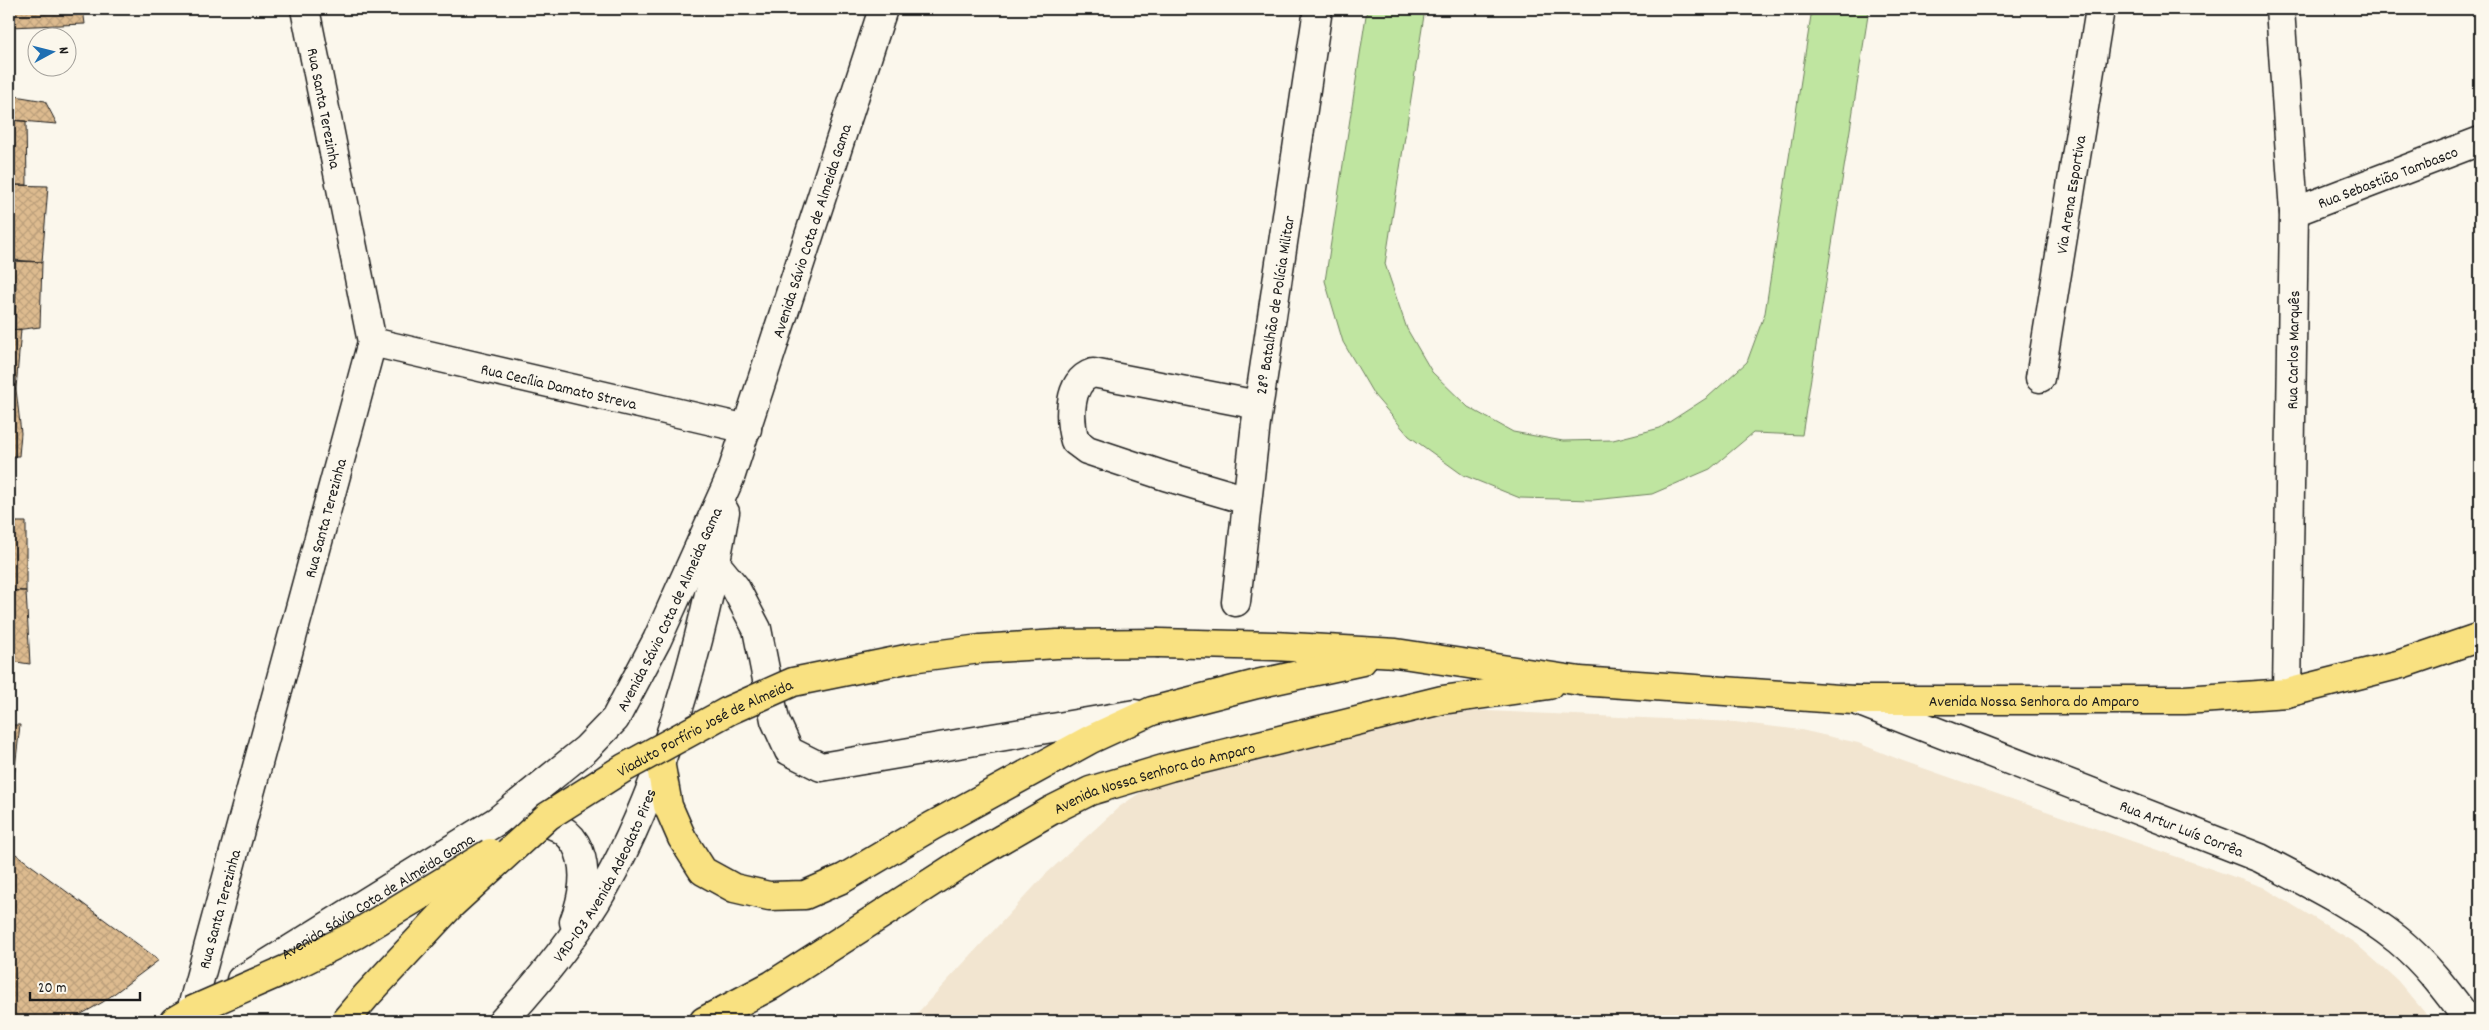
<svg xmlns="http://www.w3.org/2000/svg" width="2489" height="1030" viewBox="0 0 2489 1030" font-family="Dekko,sans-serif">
<defs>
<pattern id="building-cross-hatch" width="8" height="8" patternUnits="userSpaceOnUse" patternTransform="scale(1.25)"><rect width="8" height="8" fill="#ddbb8f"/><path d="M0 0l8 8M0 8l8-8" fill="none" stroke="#bda07b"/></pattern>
</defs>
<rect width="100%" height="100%" fill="#fbf7ec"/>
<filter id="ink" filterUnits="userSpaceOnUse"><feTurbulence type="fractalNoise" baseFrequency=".02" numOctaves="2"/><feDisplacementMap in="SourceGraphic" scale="10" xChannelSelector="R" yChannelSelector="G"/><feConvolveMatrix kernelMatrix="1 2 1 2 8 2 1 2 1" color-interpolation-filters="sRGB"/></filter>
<g filter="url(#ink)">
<path fill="#f2e5d0" d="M1371,706L1735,722L1801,730L1858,743L1903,761L2263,887L2355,943L2397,980L2432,1021H910L1045,875L1119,807L1175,769L1242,735L1317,714Z"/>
<path fill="#bfe5a0" stroke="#6e805e" d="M1367,9H1425L1385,264L1407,329L1432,372L1468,407L1513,432L1563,441L1613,440L1660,428L1708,397L1747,362L1765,313L1812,9H1869L1802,435L1753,433L1710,469L1652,494L1593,500L1520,498L1463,475L1409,436L1374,395L1343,342L1325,281Z"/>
<path fill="url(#building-cross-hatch)" stroke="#1c1c1c" d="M9,9H83L85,24L9,27Z
M9,95L45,101L57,124L9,120Z
M9,120L26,121L27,185H9Z
M9,185L48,186L42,262L13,260L15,233L9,234Z
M9,261L42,262L40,327L15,330L16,281H9Z
M21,329L16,389H9V330Z
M9,389H16L21,433L19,456H9Z
M9,522H26V591L9,590Z
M9,591H26L30,664L9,661Z
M9,725H20L12,794H9Z
M9,849L159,960L103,1002L69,1021H9Z"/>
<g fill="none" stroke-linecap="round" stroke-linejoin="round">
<defs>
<g id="minor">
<path d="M2280,9L2294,212L2287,693"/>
<path id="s1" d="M2294,212L2480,141"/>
<path id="s2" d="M372,342L747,429"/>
<path id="s3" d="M2040,378L2100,9"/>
<path d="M1247,500L1165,476L1087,450L1075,441C1069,420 1067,381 1093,373L1258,405"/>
<path d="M716,564L735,587L757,629L775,720L789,751L821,767L1135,714"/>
<path d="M1236,602L1256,423L1318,9"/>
<path id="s4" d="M1855,700L2260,858C2307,883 2357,907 2398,940C2426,963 2448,993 2469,1021"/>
<path d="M521,820C586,818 593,871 574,922"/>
<path id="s5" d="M241,980L497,821L586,749L615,719L657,640L730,478L883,9"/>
<path id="s6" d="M193,1021L191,1011L372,342L305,9"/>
<path id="s7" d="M503,1021C537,984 569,945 596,902C662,792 704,637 725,512"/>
</g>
<path id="major" d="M174,1021L191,1011"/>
<g id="highway">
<path id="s8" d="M1159,643L1274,646L1396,653L1580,681L1853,700H2185L2287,693L2401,664L2480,637"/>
<path d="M660,761L668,806L682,838L703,871L734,888L769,896L805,895L844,878L932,826L1091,739L1152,711L1257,684L1362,661"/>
<path id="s9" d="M704,1021L772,985L969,858L1052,810L1090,791L1170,767L1442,700L1549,685"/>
</g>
</defs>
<use href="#minor" stroke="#1c1c1c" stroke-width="31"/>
<use href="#major" stroke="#1c1c1c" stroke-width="31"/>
<use href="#highway" stroke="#1c1c1c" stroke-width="31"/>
<use href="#minor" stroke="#fbf7ec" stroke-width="28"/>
<use href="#major" stroke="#f9e181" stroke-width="28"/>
<use href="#highway" stroke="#f9e181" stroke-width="28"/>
<defs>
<g id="highway-bridge">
<path d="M191,1011L287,969L355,935L490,853"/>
<path id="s10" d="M345,1021L367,995L452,904L548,816L624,768L730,710L793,682L911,658L980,649L1057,644L1159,643"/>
</g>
</defs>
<use href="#highway-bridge" stroke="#1c1c1c" stroke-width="31" stroke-linecap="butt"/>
<use href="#highway-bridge" stroke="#f9e181" stroke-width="28"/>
</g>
</g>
<g text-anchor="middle" stroke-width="4" stroke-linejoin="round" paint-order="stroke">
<g font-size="16" fill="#1c1c1c" stroke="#fbf7ec">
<text transform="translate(325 108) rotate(79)" y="6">Rua Santa Terezinha</text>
<text dy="6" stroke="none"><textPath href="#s1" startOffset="100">Rua Sebastião Tambasco</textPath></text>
<text dy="6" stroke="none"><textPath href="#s3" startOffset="186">Via Arena Esportiva</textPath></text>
<text dy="6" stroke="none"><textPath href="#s5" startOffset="985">Avenida Sávio Cota de Almeida Gama</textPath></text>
<text transform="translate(1274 305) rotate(-81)" y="6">28º Batalhão de Polícia Militar</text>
<text transform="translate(2292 350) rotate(-89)" y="6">Rua Carlos Marquês</text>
<text dy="6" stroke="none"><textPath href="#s2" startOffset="192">Rua Cecília Damato Streva</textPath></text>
<text dy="6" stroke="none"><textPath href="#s6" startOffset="521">Rua Santa Terezinha</textPath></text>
<text dy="6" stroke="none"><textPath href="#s5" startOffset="580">Avenida Sávio Cota de Almeida Gama</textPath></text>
<text dy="6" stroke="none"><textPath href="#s8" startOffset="878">Avenida Nossa Senhora do Amparo</textPath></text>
<text dy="6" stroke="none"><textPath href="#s10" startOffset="469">Viaduto Porfírio José de Almeida</textPath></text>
<text dy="6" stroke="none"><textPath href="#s9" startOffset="515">Avenida Nossa Senhora do Amparo</textPath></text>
<text dy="6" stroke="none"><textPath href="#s4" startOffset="351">Rua Artur Luís Corrêa</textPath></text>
<text dy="6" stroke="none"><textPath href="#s7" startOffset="179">VRD-103 Avenida Adeodato Pires</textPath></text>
<text dy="6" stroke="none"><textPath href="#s5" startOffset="160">Avenida Sávio Cota de Almeida Gama</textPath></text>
<text dy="6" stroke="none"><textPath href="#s6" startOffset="116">Rua Santa Terezinha</textPath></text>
</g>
</g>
<rect width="2489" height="1030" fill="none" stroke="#fbf7ec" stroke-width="30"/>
<rect x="15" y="15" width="2459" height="1000" fill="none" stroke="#1c1c1c" stroke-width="2" filter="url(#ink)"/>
<g transform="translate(52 52) rotate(83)"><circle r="24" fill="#fbf7ec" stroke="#a29f99"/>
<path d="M0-4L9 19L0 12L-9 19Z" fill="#1f6fb2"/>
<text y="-8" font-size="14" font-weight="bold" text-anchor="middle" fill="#1c1c1c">N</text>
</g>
<path d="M30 992v8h110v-8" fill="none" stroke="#1c1c1c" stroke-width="2.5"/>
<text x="38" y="992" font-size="15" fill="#1c1c1c" stroke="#fbf7ec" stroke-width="4" paint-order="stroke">20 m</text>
</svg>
